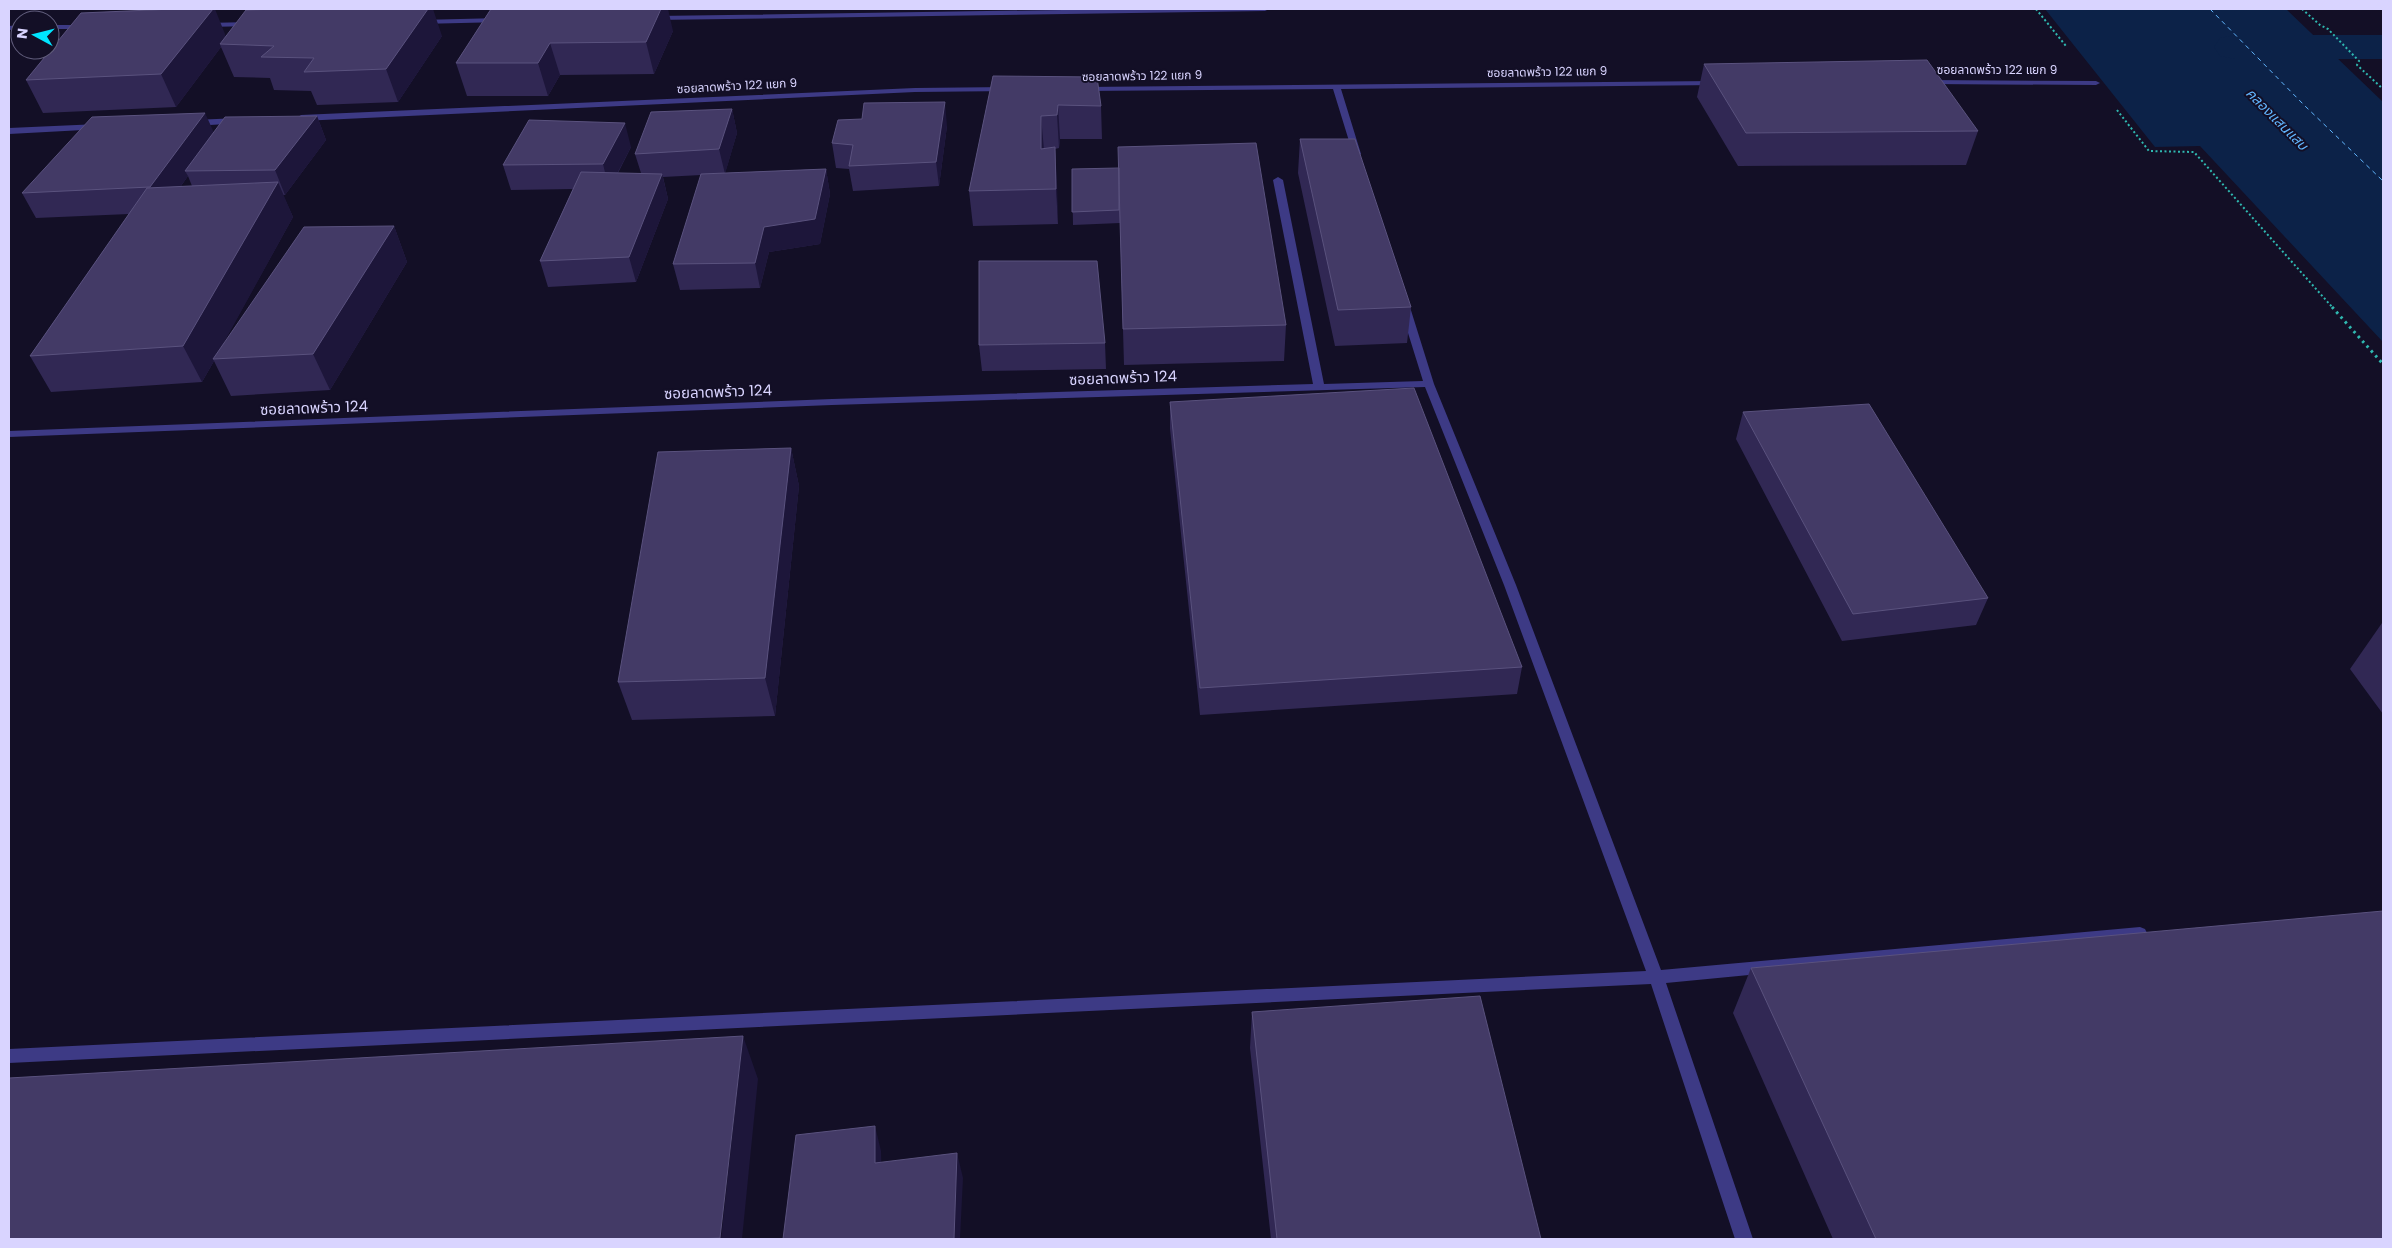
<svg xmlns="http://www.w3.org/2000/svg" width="2392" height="1248" viewBox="0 0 2392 1248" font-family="Poppins,'Noto Sans Thai',sans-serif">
<rect width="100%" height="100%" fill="#130f26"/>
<path fill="#0c2248" d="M2045,9H2286L2383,102V342L2200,146L2155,147Z"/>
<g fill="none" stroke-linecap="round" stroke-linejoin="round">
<path fill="#0c2248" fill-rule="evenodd" d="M2235,35H2383V59H2235L2220,56L2214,47L2220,38Z"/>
<path stroke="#62b6ff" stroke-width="1" stroke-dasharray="4.5 4" stroke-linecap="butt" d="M2210,9L2305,106L2383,181"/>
<path stroke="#2fb8b0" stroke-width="2" stroke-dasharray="2 2.5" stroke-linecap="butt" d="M2036,9L2066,46
M2302,9L2320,25L2328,29L2359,61L2357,65L2383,89
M2117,110L2149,151L2194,152L2333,308"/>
<path stroke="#2fb8b0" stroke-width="3" stroke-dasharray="2.5 4" stroke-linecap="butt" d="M2332,307L2383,364"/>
<path fill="#3d3a85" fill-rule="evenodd" d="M1126,9H1269L1265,11L655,20L651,18L655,16Z
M500,18H503V22L420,24L416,22L420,20Z
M252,22L256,24L255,26L205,27L201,25L205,23Z
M20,25V29L9,30V26Z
M50,25H85L89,27L85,29H50Z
M1925,80L2096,81L2100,83L2096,85L1928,84L1924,82Z
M1715,81L1719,83L1718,85L1341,89L1361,154L1357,157L1353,154L1333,89L1083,91L1079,89L1083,87Z
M1008,87L1012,89L1011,91L915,92L301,121L297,118L301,115L915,88Z
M239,118L242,119V123L194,126L190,123L194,120Z
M99,124L102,125V129L9,134V128Z
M1278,177L1283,180L1324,384L1423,381L1399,304L1404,301L1409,304L1434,384L1516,585L1661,970L2140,927L2145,929L2147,933L2145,937L1666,983L1753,1239H1735L1651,984L9,1063V1049L1646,971L1504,585L1425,387L832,405L9,437V431L832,399L1313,384L1273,180Z"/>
</g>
<path fill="#312854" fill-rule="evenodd" d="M491,9L673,31L654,74L560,75L548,96H467L456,63Z
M226,36H442L398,102L317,105L311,91L274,90L270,78L234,77L221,47L176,107L43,113L26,80Z
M1704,64L1978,131L1966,165L1738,166L1697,97Z
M993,76L1101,106L1102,139H1060L1059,148L1055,149L1058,224L973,226L969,191Z
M732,109L737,133L725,173L826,169L830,194L820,244L769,252L760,288L680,290L673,264L701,175L663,177L668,199L636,282L548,287L540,261L573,189L511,190L503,165L631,147L618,173H641L635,154Z
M317,116L326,140L285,195H283L293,217L222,345L394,226L407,262L330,390L231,396L214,361L202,382L51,392L30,356L129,214L36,218L22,193L213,133ZM188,176L192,186H181Z
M947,126L939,186L853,191L849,169L836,168L832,143Z
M1300,139L1411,307L1407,343L1335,346L1298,173Z
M1072,169L1286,325L1284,361L1124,365L1120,223L1073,225Z
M1105,343L1106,369L982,371L979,345Z
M1170,402L1522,667L1517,694L1200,715L1170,429Z
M1743,412L1988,598L1976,625L1842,641L1736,439Z
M791,448L799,486L775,716L632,720L618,682Z
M2382,623H2383V714L2350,669Z
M1751,968L2383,1239H1833L1733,1013Z
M1252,1012L1541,1239H1271L1250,1048Z"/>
<path fill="#1d163a" d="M213,9H215L227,39L220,44L221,47L176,107L161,74Z
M428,9H433L442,36L398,102L386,69Z
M661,9H668L673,31L654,74L646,42Z
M550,43L560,75L548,96L538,63Z
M945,102L947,126L939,186L936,162Z
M1058,105L1060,139L1059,148L1057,115Z
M732,109L737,133L725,174L719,149Z
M205,113L216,137L185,171L188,176L162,212L150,187Z
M317,116L326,140L285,195L275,170Z
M1041,116L1044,150L1041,149Z
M625,123L631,147L609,189L603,164Z
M1055,147L1057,181L1058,224L1056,189Z
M826,169L830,194L820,244L769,252L760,288L755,263L764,227Z
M662,174L668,199L636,282L629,257Z
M278,182L293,217L215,359H213L214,361L202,382L183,346Z
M394,226L407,262L330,390L313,354Z
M791,448L799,486L775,716L765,678Z
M743,1036L758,1079L742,1239H721Z
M875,1126L881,1151L882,1188L875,1163Z
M957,1153L963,1178L960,1239H954Z"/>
<path fill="#433a66" stroke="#5a527e" d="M174,9H213L161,74L26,80L81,13Z
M282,9H428L386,69L304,72L314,58L261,57L274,46L220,44L246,10Z
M491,9H661L646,42L550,43L538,63H456Z
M1927,60L1978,131L1746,133L1704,64Z
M993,76L1097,77L1101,106L1058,105L1057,115L1041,116V149L1055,147L1056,189L969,191Z
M945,102L936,162L849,166L853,145L832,143L838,120L862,119L864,103Z
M732,109L719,149L635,154L651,112Z
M205,113L150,187L22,193L92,117Z
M317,116L275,170L185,171L225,117Z
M529,120L625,123L603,164L503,165Z
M1300,139H1355L1411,307L1338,310Z
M1256,143L1286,325L1123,329L1118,147Z
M1119,168V210L1072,212V169Z
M826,169L815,219L764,227L755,263L673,264L701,174Z
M581,172L662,174L629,257L540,261Z
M278,182L183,346L30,356L147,188Z
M394,226L313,354L213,359L304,227Z
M979,261H1097L1105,343L979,345Z
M1414,388L1522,667L1200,688L1170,402Z
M1869,404L1988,598L1853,614L1743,412Z
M791,448L765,678L618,682L658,452Z
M2383,911V1239H1876L1751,968Z
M1480,996L1541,1239H1277L1252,1012Z
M743,1036L720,1238L697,1239H9V1078Z
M875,1126V1163L957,1153L954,1239H783L796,1135Z"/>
<g text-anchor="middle" stroke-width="4" stroke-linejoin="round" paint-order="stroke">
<g font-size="12" fill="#d9d4ff" stroke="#130f26">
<text x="1997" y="74">ซอยลาดพร้าว 122 แยก 9</text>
<text transform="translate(1547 72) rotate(-1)" y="4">ซอยลาดพร้าว 122 แยก 9</text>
<text transform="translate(1142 76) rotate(-1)" y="4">ซอยลาดพร้าว 122 แยก 9</text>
<text transform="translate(737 86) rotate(-3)" y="4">ซอยลาดพร้าว 122 แยก 9</text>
</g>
<g font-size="14" font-style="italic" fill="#62b6ff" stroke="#130f26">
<text transform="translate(2277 119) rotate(45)" y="5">คลองแสนแสบ</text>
</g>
<g font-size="15" fill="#d9d4ff" stroke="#130f26">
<text transform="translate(1123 378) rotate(-2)" y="5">ซอยลาดพร้าว 124</text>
<text transform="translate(718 392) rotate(-2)" y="5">ซอยลาดพร้าว 124</text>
<text transform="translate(314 408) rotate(-2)" y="5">ซอยลาดพร้าว 124</text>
</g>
</g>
<rect width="2392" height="1248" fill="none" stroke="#d9d4ff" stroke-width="20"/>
<g transform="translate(35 35) rotate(277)"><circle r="24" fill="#130f26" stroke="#625e7d"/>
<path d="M0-4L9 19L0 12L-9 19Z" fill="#00e5ff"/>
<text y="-8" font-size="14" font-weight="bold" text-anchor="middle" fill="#d9d4ff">N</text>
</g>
</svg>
